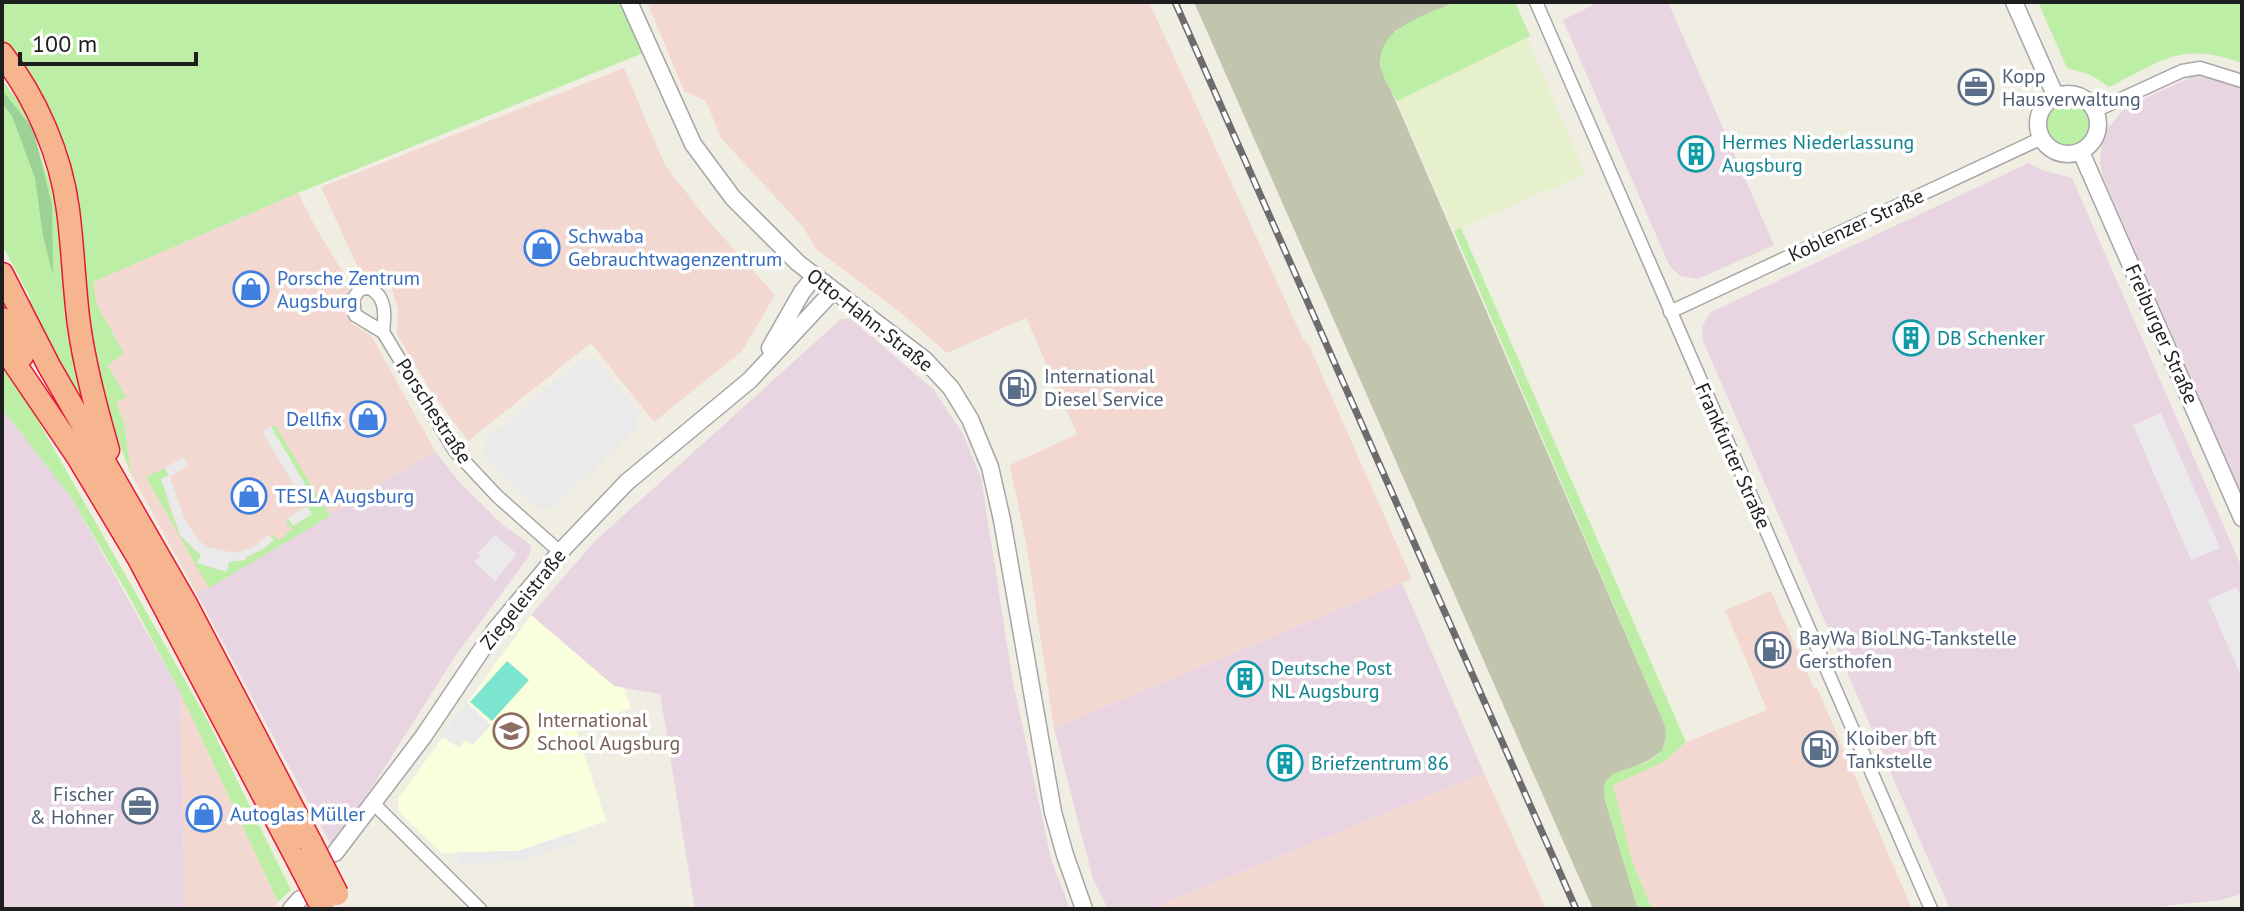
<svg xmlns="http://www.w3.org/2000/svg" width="2244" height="911" viewBox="0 0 2244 911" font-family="'PT Sans',sans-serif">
<rect width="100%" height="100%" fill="#f0eee3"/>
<path fill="#f2d8d1" d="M647,2H1149L1302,337L1309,345L1412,579L1054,728L1027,548L1010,465L1077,434L1026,318L947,353L901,313L816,249L803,227L721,138L706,101L684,91Z
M624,68L665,165L706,218L775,295L742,351L654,422L591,343L468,441L430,389L397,335L398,310L391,285L378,277L361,274L321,187Z
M298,193L317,230L351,285L343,303L352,324L371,335L435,451L197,594L131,474L124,422L116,403L126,397L108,365L124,353L97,305L93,282Z
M1771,591L1814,688H1817L1912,909H1652L1632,861L1613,785L1664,762L1686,742L1767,710L1725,610Z
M180,692L278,902L273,909H185Z
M1484,773L1546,909H1150Z"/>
<path fill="#e9d4e2" d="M1599,2H1668L1774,245L1698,279L1680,276L1669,265L1563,20Z
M2194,76L2207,77L2242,88V495L2103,177L2100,163L2102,140L2107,129L2126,107Z
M2029,163L2041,170L2072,178L2242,568V894L2221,900L2136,909H1950L1703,341L1702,326L1711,312Z
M850,318L934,390L963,434L981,478L1013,682L1051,859L1070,909H695L660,694L614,686L531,615L594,542L841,319Z
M2,409L71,497L180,692L185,909H2Z
M435,451L459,482L504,526L531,545L529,556L456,655L360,806L330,843L197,594Z
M1402,583L1484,773L1150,909H1108L1093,879L1054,728Z"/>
<path fill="#f9ffdd" d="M531,615L614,686L624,688L631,708L575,727L606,821L518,851L442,853L403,816L399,811L398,799Z"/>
<path fill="#c1c5ae" d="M1194,2H1454L1395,31L1381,54L1380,65L1664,723L1667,734L1662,751L1649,760L1609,778L1604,786L1605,800L1638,909H1593Z"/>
<path fill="#e7f0cd" d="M1527,37L1585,174L1454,231L1397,101Z"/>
<path fill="#bceea5" d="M2,2H622L643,53L298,193L93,282L97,305L124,353L108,365L126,397L116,403L124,422L131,474L107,411L27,75L2,40Z
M1454,2H1515L1530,36L1397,101C1391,90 1382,78 1381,66C1376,28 1427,15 1454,2Z
M2038,2H2242V63C2180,41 2164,60 2109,87L2091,75L2067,68Z
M2,80L27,113L55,199L74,351L88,415L30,313V297L2,245Z
M2047 125a22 22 0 1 1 44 0a22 22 0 1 1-44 0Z
M1461,228L1686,742L1664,762L1613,785L1632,861L1652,909H1638L1605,800C1605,795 1603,791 1604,786C1609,760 1678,774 1664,723L1454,231Z
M2,357L208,721L291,890L278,902L180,692L130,598L71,497L2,409Z
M275,425L330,516L209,588L146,477L165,468L170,476L161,479C170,507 175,537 201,555L198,562L244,560L273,540L270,536L272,534L279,541L292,529L286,522L288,518L293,525L307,506L315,501L271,427Z"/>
<path fill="#9cd295" d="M2,90L33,129L52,205L53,275L43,236L35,178L12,116L2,103Z"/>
<path fill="#7be5cf" d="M507,661L529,680L492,721L470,702Z"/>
<path fill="#eaeaea" d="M583,358L588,364L595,358L641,414L635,419L640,425L552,510L546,505L541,510L482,454L488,448L483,442Z
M2161,413L2220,548L2191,560L2133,425Z
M271,427L315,501L307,506L312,514L293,526L288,518L307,506L262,432Z
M183,457L188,465L170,477L184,518L198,540L207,547L235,553L252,548L268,535L274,540L262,550L245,557V560L229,562L227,572L197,563L201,555L180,535L161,478L169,476L165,468Z
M495,535L517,554L495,581L474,562L480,556L478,553Z
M2237,587L2242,599V678L2208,600Z
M467,702L491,725L473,745L465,740L459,748L442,736Z
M572,833L576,842L522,861L458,864V852L518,851Z"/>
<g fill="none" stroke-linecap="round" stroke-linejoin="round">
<defs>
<path id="minor" d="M1536,2L1931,909
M2095,111L2182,71L2200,68L2242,81
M1670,312L2042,138
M383,332C385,315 387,298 370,288L360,289L353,299L355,315L383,332L455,451L497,496L560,552
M374,804L480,909"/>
<path id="tertiary" d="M629,2L693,144L733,198L798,263L924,359L951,388L970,419L990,467L1002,520L1053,812L1065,855L1084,909
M2014,2L2056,97
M2038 124a30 30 0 1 1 60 0a30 30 0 1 1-60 0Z
M2081,152L2242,518
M770,348L802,292L815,276
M335,853L423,737L495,630L560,552L627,482L750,380L833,291
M291,909L300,899"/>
<path id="trunk" d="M2,54C36,98 61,155 68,210C73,248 74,287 79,325C85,368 96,409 108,450
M2,274L49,366L186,604L311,843
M2,319L22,356
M2,345L78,457L138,557L297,859"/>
</defs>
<use href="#minor" stroke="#a5a5a5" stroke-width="15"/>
<use href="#tertiary" stroke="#a5a5a5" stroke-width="19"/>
<use href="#trunk" stroke="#e71738" stroke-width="25"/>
<use href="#minor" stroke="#fff" stroke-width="12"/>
<use href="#tertiary" stroke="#fff" stroke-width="16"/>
<use href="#trunk" stroke="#f6b58f" stroke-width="22"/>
<defs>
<path id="rail" d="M1175,2L1576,909"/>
</defs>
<use href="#rail" stroke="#6c6c6c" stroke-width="7"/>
<use href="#rail" stroke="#fff" stroke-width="4" stroke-dasharray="12" stroke-linecap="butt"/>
<defs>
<path id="trunk-bridge" d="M311,843L337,894
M297,859L323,909"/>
</defs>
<use href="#trunk-bridge" stroke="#e71738" stroke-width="25" stroke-linecap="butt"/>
<use href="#trunk-bridge" stroke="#f6b58f" stroke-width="22"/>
</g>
<defs>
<symbol id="office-ring" viewBox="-11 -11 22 22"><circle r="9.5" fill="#fff" stroke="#5c6f8a" stroke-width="1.5"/><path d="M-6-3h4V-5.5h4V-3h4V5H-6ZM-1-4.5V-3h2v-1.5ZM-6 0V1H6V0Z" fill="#5c6f8a"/></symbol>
<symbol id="building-ring" viewBox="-11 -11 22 22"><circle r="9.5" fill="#fff" stroke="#0f9aa8" stroke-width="1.5"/><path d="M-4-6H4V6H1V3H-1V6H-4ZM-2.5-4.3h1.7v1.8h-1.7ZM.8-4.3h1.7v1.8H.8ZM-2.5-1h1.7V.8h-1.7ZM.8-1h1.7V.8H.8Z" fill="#0f9aa8"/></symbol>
<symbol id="shop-ring" viewBox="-11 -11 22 22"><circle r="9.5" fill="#fff" stroke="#3f7fe0" stroke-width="1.5"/><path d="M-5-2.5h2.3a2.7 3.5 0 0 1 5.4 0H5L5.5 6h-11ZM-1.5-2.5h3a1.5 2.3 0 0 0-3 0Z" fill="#3f7fe0"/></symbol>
<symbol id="fuel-ring" viewBox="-11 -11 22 22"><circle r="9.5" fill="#fff" stroke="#5c6f8a" stroke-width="1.5"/><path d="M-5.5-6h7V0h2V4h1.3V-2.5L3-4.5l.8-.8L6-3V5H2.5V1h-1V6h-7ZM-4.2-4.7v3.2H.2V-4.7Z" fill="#5c6f8a"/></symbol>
<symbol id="school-ring" viewBox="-11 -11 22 22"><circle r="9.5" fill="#fff" stroke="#8d6e63" stroke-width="1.5"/><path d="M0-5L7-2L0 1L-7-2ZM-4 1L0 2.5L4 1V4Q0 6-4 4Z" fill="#8d6e63"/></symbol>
</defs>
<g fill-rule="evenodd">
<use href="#office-ring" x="1956" y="67" width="40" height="40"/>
<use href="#building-ring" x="1676" y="134" width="40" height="40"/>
<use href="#shop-ring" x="522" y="228" width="40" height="40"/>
<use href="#shop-ring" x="231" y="269" width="40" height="40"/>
<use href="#building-ring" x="1891" y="318" width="40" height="40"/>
<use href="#fuel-ring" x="998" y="368" width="40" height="40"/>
<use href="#shop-ring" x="348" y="399" width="40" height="40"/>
<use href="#shop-ring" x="229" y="476" width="40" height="40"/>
<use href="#fuel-ring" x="1753" y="630" width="40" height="40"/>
<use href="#building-ring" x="1225" y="659" width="40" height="40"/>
<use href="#school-ring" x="491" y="711" width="40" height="40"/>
<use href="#fuel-ring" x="1800" y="729" width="40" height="40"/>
<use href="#building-ring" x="1265" y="743" width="40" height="40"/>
<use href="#office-ring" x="120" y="786" width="40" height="40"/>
<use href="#shop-ring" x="184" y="794" width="40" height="40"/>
</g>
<g text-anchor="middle" stroke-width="7" stroke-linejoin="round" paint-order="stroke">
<g font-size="20" fill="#4e5e75" stroke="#fff" text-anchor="start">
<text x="2002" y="83">Kopp<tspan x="2002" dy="23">Hausverwaltung</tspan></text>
<text x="1044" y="383">International<tspan x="1044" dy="23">Diesel Service</tspan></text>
<text x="1799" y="645">BayWa BioLNG-Tankstelle<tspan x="1799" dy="23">Gersthofen</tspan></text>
<text x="1846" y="745">Kloiber bft<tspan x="1846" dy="23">Tankstelle</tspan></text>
<text x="114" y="801" text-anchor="end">Fischer<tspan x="114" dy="23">&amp; Hohner</tspan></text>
</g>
<g font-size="20" fill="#0d838f" stroke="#fff" text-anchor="start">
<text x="1722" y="149">Hermes Niederlassung<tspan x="1722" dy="23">Augsburg</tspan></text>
<text x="1937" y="345">DB Schenker</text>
<text x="1271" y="675">Deutsche Post<tspan x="1271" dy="23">NL Augsburg</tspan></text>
<text x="1311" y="770">Briefzentrum 86</text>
</g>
<g font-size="20" fill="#1e1e1e" stroke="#fff">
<text transform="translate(1856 225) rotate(-25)" y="7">Koblenzer Straße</text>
<text transform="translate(870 320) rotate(38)" y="7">Otto-Hahn-Straße</text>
<text transform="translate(2162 334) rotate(66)" y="7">Freiburger Straße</text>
<text transform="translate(434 411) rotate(57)" y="7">Porschestraße</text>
<text transform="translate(1733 456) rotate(66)" y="7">Frankfurter Straße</text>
<text transform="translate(523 599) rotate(-51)" y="7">Ziegeleistraße</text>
</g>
<g font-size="20" fill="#366cbe" stroke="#fff" text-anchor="start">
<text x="568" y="243">Schwaba<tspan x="568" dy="23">Gebrauchtwagenzentrum</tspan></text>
<text x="277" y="285">Porsche Zentrum<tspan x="277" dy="23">Augsburg</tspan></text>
<text x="342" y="426" text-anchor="end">Dellfix</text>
<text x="275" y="503">TESLA Augsburg</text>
<text x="230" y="821">Autoglas Müller</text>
</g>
<g font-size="20" fill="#785e54" stroke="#fff" text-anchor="start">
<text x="537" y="727">International<tspan x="537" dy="23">School Augsburg</tspan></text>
</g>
</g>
<rect width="2244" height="911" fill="none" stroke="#1e1e1e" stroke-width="8"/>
<path d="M20 52v12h176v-12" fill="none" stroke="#1e1e1e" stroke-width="4"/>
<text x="32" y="52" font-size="24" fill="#1e1e1e" stroke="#ffffff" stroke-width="6" paint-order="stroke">100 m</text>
</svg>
